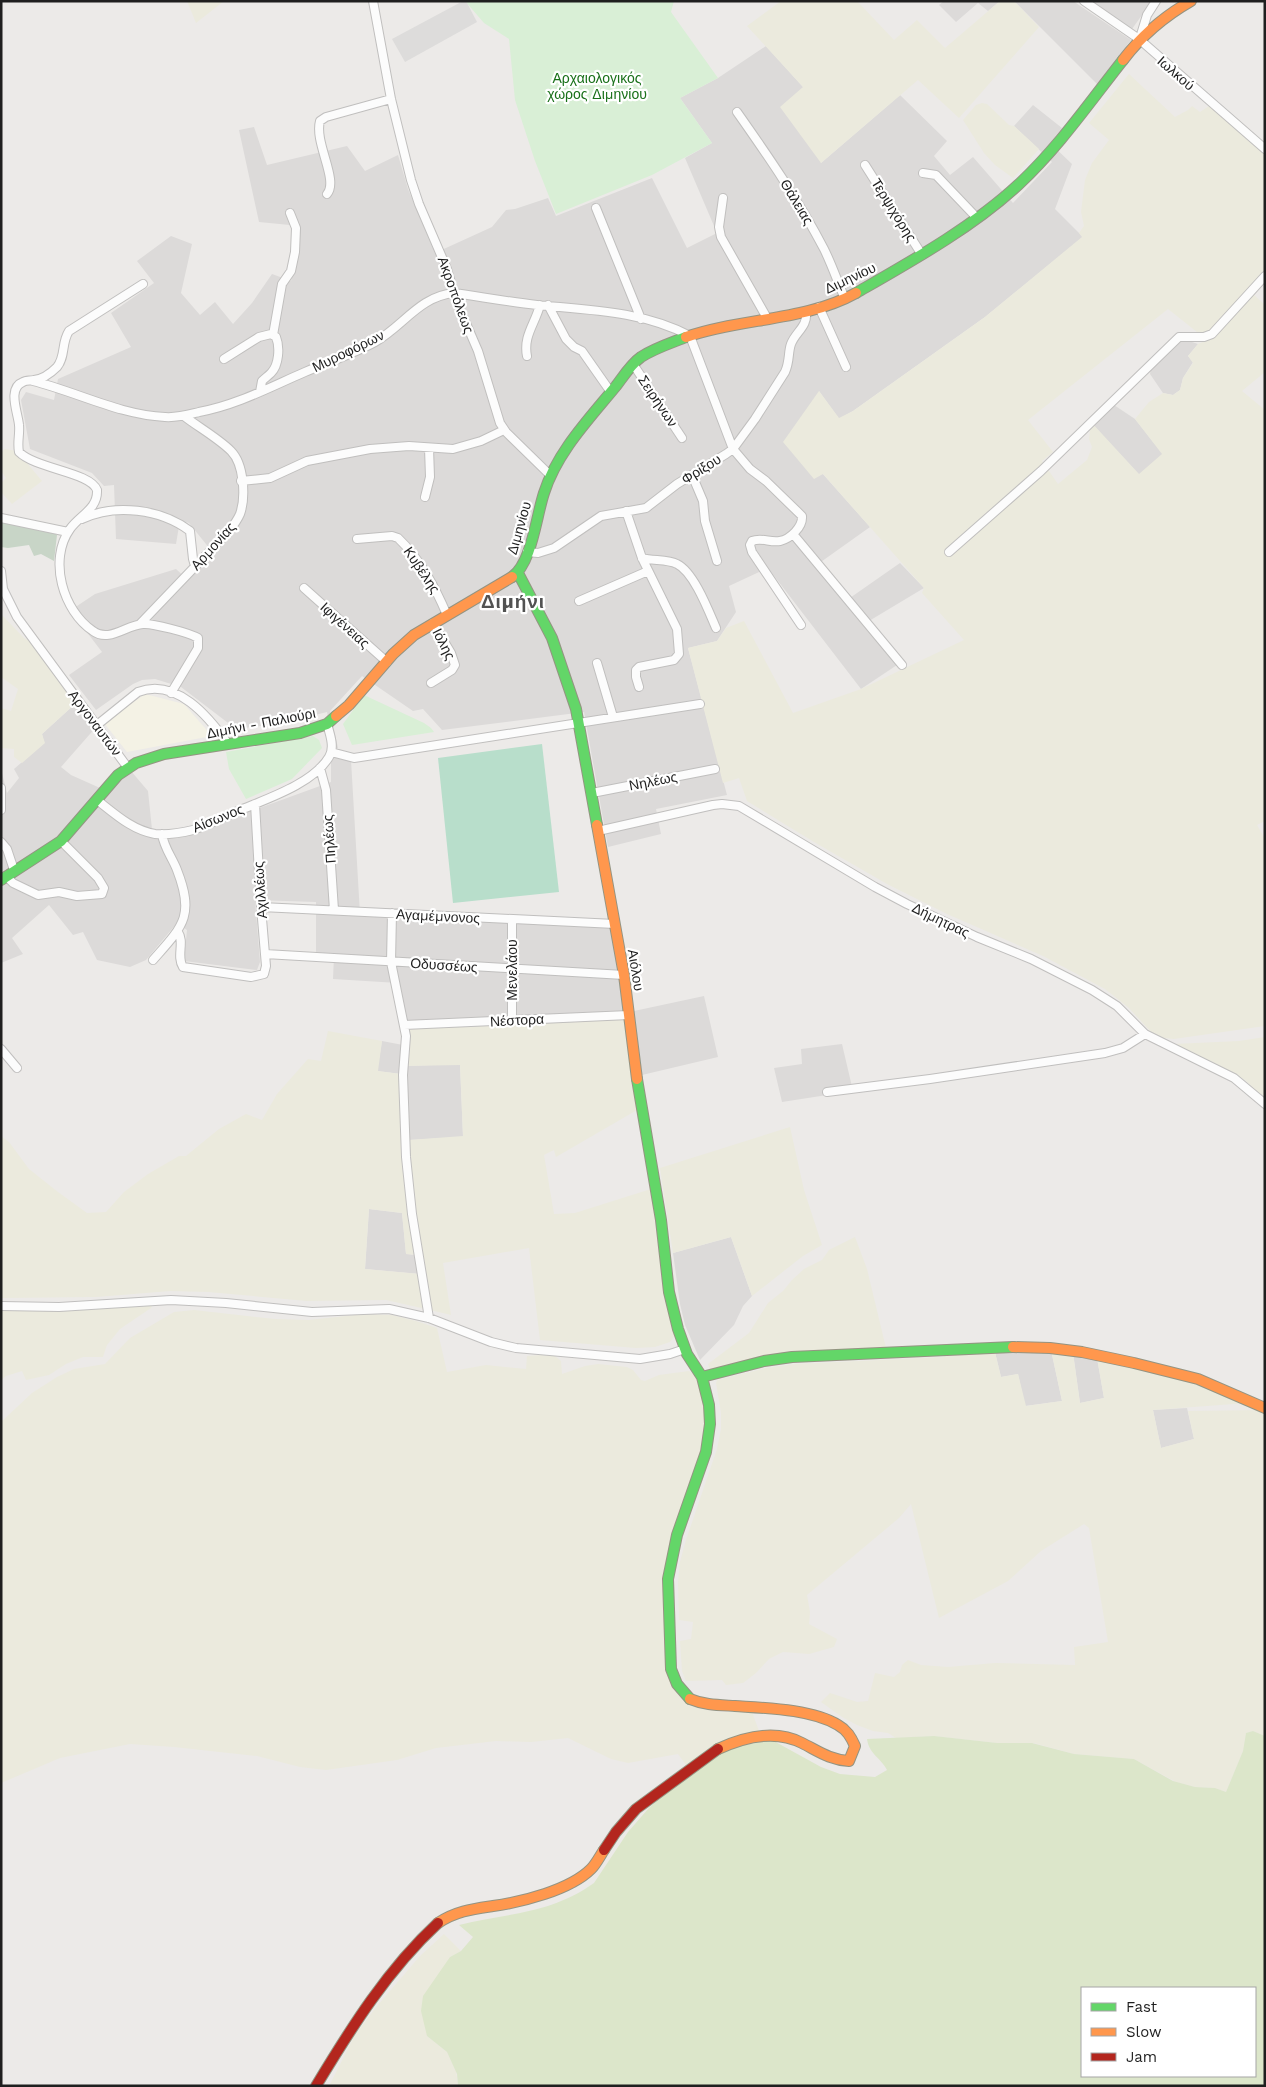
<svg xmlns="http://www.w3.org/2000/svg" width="1266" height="2087" viewBox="0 0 1266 2087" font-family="'Work Sans',sans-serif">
<rect width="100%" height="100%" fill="#eceae8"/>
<path fill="#dcdad9" d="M944,1H1000L988,11L978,3L956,22L939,5Z
M1014,1H1073L1131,40L1097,84Z
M1092,1H1152L1132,29Z
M766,46L803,87L821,163L900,95L947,141L934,156L950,175L973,157L1013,203L1052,162L1014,126L1033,105L1062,128L1050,143L1072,164L1055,209L1083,237L985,317L853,411L839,419L819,391L822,473L870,527L818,564L847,600L900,563L924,588L864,624L897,665L861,689L768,568L729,586L736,612L717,641L688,648L727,795L656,809L661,834L608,847L584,712L442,730L423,709L413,711L362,676L330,711L340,757L351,760L360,914L611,928L624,1011L407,1021L398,983L333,979L334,956L316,954V902L255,900L260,962L257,970L184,961L187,930L177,923L146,960L130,967L97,960L83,932L73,935L49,905L12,938L23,954L1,963V769L7,793L19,778L14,769L44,743L42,734L76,703L97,726L61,767L71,775L109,792L131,771L148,791L153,839L194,832L331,782V763L336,755L327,712L283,723L236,729L181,687L155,679L142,680L133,684L96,710L69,675L102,652L86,631L89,625L74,608L95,594L176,569L188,580L210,549L189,523L180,520L176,544L116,539L114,485L104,486L92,473L30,449L21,400L26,392L54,400L58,379L131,347L111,313L154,283L137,261L171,236L192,244L181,293L200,315L215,302L233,324L252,303L272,274L291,281L299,250L300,226L259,222L239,130L254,127L267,165L347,146L365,171L398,155L408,189L435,253L492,227L506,210L515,209L548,198L556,216L652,178L687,248L717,233L685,158L712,143L680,98L718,78Z
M1180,338L1198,344L1188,356L1193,362L1183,378L1180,390L1173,395L1163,393L1150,374L1151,368Z
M1111,403L1135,419L1163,454L1139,475L1091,423Z
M704,996L718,1057L642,1075L634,1011Z
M382,1041L403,1045L401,1074L377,1071Z
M842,1044L853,1091L782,1102L774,1068L802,1064L801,1049Z
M460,1064L463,1137L409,1140L405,1066Z
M369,1209L402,1213L406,1254L417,1255L420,1274L365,1269Z
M731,1237L752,1296L743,1306L734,1325L700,1360L685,1325L680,1304L673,1253Z
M994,1348L1051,1350L1062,1401L1025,1406L1018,1374L1001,1377Z
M1073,1353L1097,1358L1104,1398L1080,1403Z
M1187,1408L1194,1439L1161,1448L1153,1410Z"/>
<path fill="#f4f2e5" d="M145,694L184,704L212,736L127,752L104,723Z"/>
<path fill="#ebeadd" d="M187,1H224L196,23Z
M781,1H857L894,40L917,20L945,48L1000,1H1014L1039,27L959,118L918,80L821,163L780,107L803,87L747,26Z
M1129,74L1175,117L1188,110L1192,106L1200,112L1209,106L1265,151V270L1206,334L1197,332L1168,309L1028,420L1053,452L1042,461L1058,484L1087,460L1092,447L1089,439L1091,422L1139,474L1162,454L1135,419L1149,402L1163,393L1173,395L1180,390L1183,378L1193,363L1188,356L1198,344L1212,338L1253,294L1265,305V372L1242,391L1265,410V821L1257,825L1265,839V1026L1174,1039L1164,1038L1151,1032L1129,1008L1105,989L1043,956L947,914L887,884L814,842L747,801L739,778L723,783L688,648L717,641L726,628L744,621L793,713L861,689L964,640L922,593L924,588L823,474L814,479L783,442L819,391L839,418L853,411L985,317L1082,237L1079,233L1084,226L1081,212L1085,180L1092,163L1109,140L1089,123Z
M982,103L987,104L1009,125L1014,126L1039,149L1013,178L995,165L984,153L963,120L976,105Z
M5,449L17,451L42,481L12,504L1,492V483L6,478L1,471V452Z
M1,614L24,638L30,641L76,703L42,734L45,743L22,763L14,757V749L1,748V708L11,711L18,689L1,677Z
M625,1018L637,1110L556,1157L554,1150L544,1155L554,1214L575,1213L651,1189L664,1299L676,1334L670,1342L655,1347L636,1348L540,1340L529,1248L443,1263L451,1315L430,1310L415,1214L409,1140L463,1136L460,1065L405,1066L408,1028Z
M328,1031L382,1041L378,1071L401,1074L417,1255L406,1254L402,1213L369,1209L365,1269L420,1274L426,1309L386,1300L307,1301L208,1292L170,1291L97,1297L1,1298V1136L9,1142L29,1169L58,1192L87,1213L106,1212L124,1192L148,1174L179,1156H186L219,1129L246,1114L262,1120L277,1094L308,1059L321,1061Z
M1265,1037V1100L1246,1081L1236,1074L1174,1044L1239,1041Z
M790,1127L804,1190L822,1245L803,1256L752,1296L731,1237L673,1253L660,1168Z
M855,1237L867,1269L886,1348L710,1369L708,1364L749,1333L768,1303L783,1291L792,1280L804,1269L822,1260L829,1250Z
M154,1302L151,1308L120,1329L107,1345L103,1357H83L66,1364L49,1375L26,1380L22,1371L6,1376L1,1380V1304Z
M194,1310L275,1319L309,1320L364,1314L392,1315L416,1321L437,1328L447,1372L486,1365L526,1369L527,1356L541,1355L555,1356L561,1361L562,1374L585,1366L598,1364L627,1367L633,1370L641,1380L645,1381L659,1375L689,1371L700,1380L709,1428L668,1563L672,1687L683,1701L700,1709L721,1712H752L759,1731L740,1735L719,1744L686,1765L678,1754L628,1763L611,1759L568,1738L531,1742L496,1741L436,1748L397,1760L326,1770L300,1767L257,1756L174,1747L130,1744L60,1758L1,1783V1422L32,1393L57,1377L74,1369L105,1364L130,1338L174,1312Z
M994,1348L1001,1377L1018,1374L1026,1406L1062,1401L1051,1350L1073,1353L1080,1403L1104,1398L1097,1358L1176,1375L1247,1403L1153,1410L1161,1448L1194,1439L1188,1411L1265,1410V1736L1253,1731L1246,1733L1243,1751L1226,1792L1215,1788L1195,1787L1176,1782L1134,1759L1074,1754L1034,1743H997L934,1736L896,1738L888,1733L873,1731L857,1725L842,1717L821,1702L830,1693L857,1702L868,1701L875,1673L894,1677L900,1672L902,1665L908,1660L921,1665L948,1667L995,1663L1075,1665L1074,1647L1108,1642L1089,1528L1084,1524L1041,1551L1008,1581L939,1618L911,1504L899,1518L807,1595L810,1612L809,1624L837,1639L834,1647L809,1654L783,1652L769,1659L756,1673L743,1683L726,1685L722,1680L686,1681L682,1671L680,1641L691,1639L693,1622L679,1620L678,1582L680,1562L686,1540L717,1449L721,1429V1413L716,1383L717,1380L766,1368L795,1364L944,1357L943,1352Z
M444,1934L461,1951L450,1957L427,2036L447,2052L456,2071L458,2086H329L355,2035L377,2006L420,1956Z"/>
<path fill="#dce6ca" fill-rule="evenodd" d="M1253,1731L1265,1736V2086H458L457,2074L447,2052L427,2036L421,2011L423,1996L450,1957L461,1951L473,1937L459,1925C507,1913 551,1914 594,1883L628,1832L648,1809L665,1793L722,1752L739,1746L772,1740L821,1767L840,1774L875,1777L887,1770C881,1758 869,1754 867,1739L934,1736L997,1743H1032L1074,1754L1134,1759L1173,1781L1195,1787L1215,1788L1226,1792L1243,1751L1246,1733ZM1082,1988H1255V2076H1082Z"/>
<path fill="#c8d5c7" d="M1,519L45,528L57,535L54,561L41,554L34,556L29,545L8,548L1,547Z"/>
<path fill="#d9efd6" d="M465,1H674L671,12L718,78L680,98L712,143L652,175L556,214L535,161L515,100L509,39L484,23Z
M364,695L424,723L431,728L434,732L352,745L343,724Z
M313,736L319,740L322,748L292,779L246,799L229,769L226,752Z"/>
<path fill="#b8decb" d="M542,744L559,892L453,903L438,758Z"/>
<path fill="#dddcdb" d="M463,1H466L477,22L405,62L392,39Z"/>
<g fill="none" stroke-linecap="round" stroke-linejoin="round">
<defs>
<path id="street" d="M373,1L391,99L411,180L419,204L447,269L456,300L478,351L500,423L506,432L550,475
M1084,1L1139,39L1265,149
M1140,38L1147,15L1156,1
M737,112C768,156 799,201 824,249C832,265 838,283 845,299
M865,165L922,255
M923,173L936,175L977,218
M327,194C339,180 314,143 320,121L326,117L391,99
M723,198L719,227L721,237L767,318
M596,208L641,319
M143,284L69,331C61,343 66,356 57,367C51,373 43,379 34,380C30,381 26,380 23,382C7,388 18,413 19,425C20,434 17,442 19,452C36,469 90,472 97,490C98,509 80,515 70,529C48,560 63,611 93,631C109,643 126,625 143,624C152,623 190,633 198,638V648L171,693
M548,305L566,339L574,347L582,351L610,391
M819,307L846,367
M273,335L282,284L291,271L295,252L296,228L290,213
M527,356C523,336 535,324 540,305
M224,359L259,337L271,334L276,337C280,347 279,365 271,373C268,376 265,378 262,381L260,392
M633,364L682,438
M33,381C77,392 120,415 165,417C177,418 187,415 199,412C237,405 270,387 305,372C328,362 353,354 375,342C403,326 420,296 454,293C482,297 510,302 537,305C589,310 643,311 690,336L733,449L750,469L766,481L802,516C803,527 790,539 780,541C770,543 762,537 752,541L750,545L752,552L801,625
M692,475L703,501L705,521L717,561
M241,481L270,478L307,461L370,449L409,446L453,449L481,441L504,430
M425,497L430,477L429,448
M626,511L642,558L677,629L679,654L674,660L639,667L636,670V677L639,687
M1,518L68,532
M82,519C115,503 161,509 190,531L193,559L195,566
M793,534L902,665
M357,539L392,536L398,538C421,560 435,587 447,615
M527,552L538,553L554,548L601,516L646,508L677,484L726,454L733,449L755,419L785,372C790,361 788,352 791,344C796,331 808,327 806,311
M949,552L1041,471L1179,337H1204L1212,334L1265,276
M642,558C653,561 668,559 677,564C694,572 709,612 716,628
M1,571L3,589L17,617L128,768
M304,588L387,662
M579,601L648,571
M140,624L229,531C233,526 237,521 240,514C246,497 244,464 231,451C218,438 198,427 184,416
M597,663L613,717
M431,683L452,670L455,665L451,653L433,623
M97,725L138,692C176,677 209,717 228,744
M331,752L354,758L700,704
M320,768L326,790L334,910
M1,788V810
M592,793L715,769
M97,800C115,814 132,830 155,834C167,835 181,833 193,830C208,825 223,817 238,811C266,799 313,784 329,757C335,748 330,734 327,724
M598,831L713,805L722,804L739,806L875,887L907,904L977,937L1031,959L1092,990L1117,1006L1145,1034L1234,1078L1265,1104
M1,842L7,849L14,870
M6,876L13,883L38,895L59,892L77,896L102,894L104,888L98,878L61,841
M261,907L615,924
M392,913L391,962L406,1036L403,1075L406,1157L412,1214L429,1318
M512,919V1020
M178,932C185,942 176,956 183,967L251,977L264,974L266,966L261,907L255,804
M265,954L624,975
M153,960C183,926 195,916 177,870C172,857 164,848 162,834
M404,1025L629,1015
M1,1049L17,1068
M827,1092L930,1079L1105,1053L1123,1048L1145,1034
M1,1306L59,1307L171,1300L226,1303L312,1312L389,1309L429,1318L491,1342L516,1348L640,1359L670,1354L685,1349"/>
<path id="fast" d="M856,293C910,262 973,227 1018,185C1058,148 1089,103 1123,60
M518,573L552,638L576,709L597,825
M512,577C532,563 536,517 544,493C557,452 589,419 616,386C623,377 631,364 641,357C655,348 671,343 686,337
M1,880L61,841L118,775L136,763L164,754L300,733L327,724L336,716
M637,1079L661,1220L669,1292L678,1329L687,1354L702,1377L709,1405L710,1424L706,1452L677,1535L668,1579L671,1669L677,1684L690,1699
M702,1377L764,1361L792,1357L1013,1347"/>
<path id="slow" d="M1123,60C1142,35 1163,17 1191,1
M686,337C740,318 806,321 856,293
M336,716L349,705L393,654L414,635L512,577
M597,825L624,975L637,1079
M1013,1347L1050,1348L1082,1352L1134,1363L1198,1379L1265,1408
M690,1699C704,1705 719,1705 735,1706C765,1708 812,1709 838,1725C847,1730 851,1737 855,1746L849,1761C830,1760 818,1751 802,1743C775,1729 744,1737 718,1749
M438,1923C456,1911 473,1909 493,1906C522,1902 570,1890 591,1869C596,1864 600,1856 604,1850"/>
<path id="jam" d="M604,1850L616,1832L636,1809L718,1749
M316,2086C351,2028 388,1969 438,1923"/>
</defs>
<use href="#street" stroke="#c0bfbe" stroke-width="10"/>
<use href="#fast" stroke="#949482" stroke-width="12"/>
<use href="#slow" stroke="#949482" stroke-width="12"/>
<use href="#jam" stroke="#949482" stroke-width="12"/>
<use href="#street" stroke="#fcfcfc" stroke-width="8"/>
<use href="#fast" stroke="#63d668" stroke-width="10"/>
<use href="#slow" stroke="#ff974d" stroke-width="10"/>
<use href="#jam" stroke="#b3261e" stroke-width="10"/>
</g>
<g text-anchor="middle" stroke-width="4.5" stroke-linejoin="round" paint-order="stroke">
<g font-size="14" fill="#1f1f1f" stroke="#fff">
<text transform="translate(1176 73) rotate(41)" y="5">Ιωλκού</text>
<text transform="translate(797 202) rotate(59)" y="5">Θάλειας</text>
<text transform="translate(894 210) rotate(58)" y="5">Τερψιχόρης</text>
<text transform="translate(850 278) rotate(-25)" y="5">Διμηνίου</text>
<text transform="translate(456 295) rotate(70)" y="5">Ακροπόλεως</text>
<text transform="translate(348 351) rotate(-26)" y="5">Μυροφόρων</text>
<text transform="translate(658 401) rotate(56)" y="5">Σειρήνων</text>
<text transform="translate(701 469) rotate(-32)" y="5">Φρίξου</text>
<text transform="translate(519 528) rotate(-74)" y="5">Διμηνίου</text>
<text transform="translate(213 546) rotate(-48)" y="5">Αρμονίας</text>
<text transform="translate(422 570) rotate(56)" y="5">Κυβέλης</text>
<text transform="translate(345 625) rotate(42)" y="5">Ιφιγένειας</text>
<text transform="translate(444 644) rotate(63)" y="5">Ιόλης</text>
<text transform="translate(95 723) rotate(53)" y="5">Αργοναυτών</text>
<text transform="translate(261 723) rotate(-11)" y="5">Διμήνι - Παλιούρι</text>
<text transform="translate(653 781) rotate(-11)" y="5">Νηλέως</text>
<text transform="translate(218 818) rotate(-22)" y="5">Αίσωνος</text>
<text transform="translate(329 839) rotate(-94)" y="5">Πηλέως</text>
<text transform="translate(260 890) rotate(-94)" y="5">Αχιλλέως</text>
<text transform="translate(438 916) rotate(3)" y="5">Αγαμέμνονος</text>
<text transform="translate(941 920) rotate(26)" y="5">Δήμητρας</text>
<text transform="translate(444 965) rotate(4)" y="5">Οδυσσέως</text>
<text transform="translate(512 970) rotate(-90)" y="5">Μενελάου</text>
<text transform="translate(636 970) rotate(81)" y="5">Αιόλου</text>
<text transform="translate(517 1020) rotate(-3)" y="5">Νέστορα</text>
</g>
<g font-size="14" fill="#197019" stroke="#fff">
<text x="597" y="83">Αρχαιολογικός<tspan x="597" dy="16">χώρος Διμηνίου</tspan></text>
</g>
<g font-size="19" font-weight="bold" letter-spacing="1" fill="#525252" stroke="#fff">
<text x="513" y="608">Διμήνι</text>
</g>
</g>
<rect width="1266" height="2087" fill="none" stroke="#1f1f1f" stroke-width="5"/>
<rect x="1081" y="1987" width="175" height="90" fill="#ffffff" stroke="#a5a5a5"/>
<rect x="1091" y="2003" width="25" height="8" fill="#63d668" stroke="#a5a5a5"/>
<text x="1126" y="2012" font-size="15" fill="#1f1f1f">Fast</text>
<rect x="1091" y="2028" width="25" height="8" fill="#ff974d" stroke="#a5a5a5"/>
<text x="1126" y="2037" font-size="15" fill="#1f1f1f">Slow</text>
<rect x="1091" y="2053" width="25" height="8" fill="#b3261e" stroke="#a5a5a5"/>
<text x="1126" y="2062" font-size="15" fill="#1f1f1f">Jam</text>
</svg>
